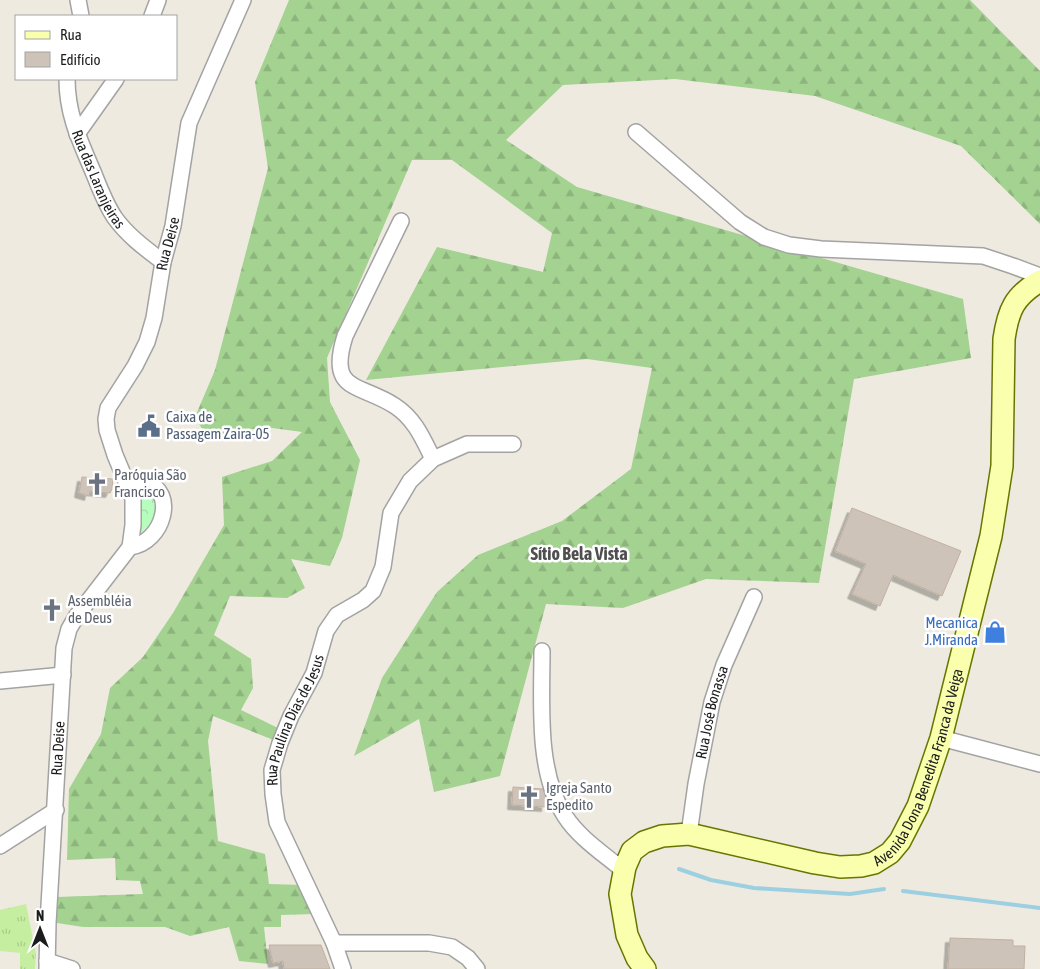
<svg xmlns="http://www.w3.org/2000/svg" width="1040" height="969" viewBox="0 0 1040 969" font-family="'Asap Condensed',sans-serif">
<defs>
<pattern id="grass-tufts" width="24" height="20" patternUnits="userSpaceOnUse" patternTransform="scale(1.25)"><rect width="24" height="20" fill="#c5eea0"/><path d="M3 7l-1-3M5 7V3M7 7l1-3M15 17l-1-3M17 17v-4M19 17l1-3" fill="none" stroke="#a9cc89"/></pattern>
<pattern id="forest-firs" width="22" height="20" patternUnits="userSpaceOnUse" patternTransform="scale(1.25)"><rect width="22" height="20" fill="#a3d291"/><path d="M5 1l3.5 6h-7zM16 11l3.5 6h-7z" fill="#8cb47c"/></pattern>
<pattern id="park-crowns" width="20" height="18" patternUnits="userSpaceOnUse" patternTransform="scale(1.25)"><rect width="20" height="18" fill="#b7febe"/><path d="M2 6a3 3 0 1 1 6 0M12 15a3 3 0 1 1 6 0" fill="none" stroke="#9dd9a3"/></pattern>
<filter id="shadow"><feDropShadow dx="-4.5" dy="4.5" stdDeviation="0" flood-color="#0004"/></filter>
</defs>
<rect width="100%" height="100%" fill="#eeeae0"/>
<path fill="url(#grass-tufts)" d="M26,904L36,954L35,969H20V953L0,951V910Z"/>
<path fill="url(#forest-firs)" d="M289,0H970L1040,71V224L961,146L815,96L675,79L563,85L506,140L577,187L963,299L971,358L854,379L819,583L706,579L623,608L546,604L500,776L434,792L419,719L354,756L382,678L437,592L478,555L562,521L631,469L652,368L587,359L366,380L437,247L543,272L552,233L452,160H412L327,358L330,402L360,460L342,538L330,566L291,559L305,588L287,598L230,596L214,635L251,659L253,688L241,710L280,729L276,741L213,716L208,741L218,841L265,854L269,884L303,885L314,914L281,915V927H264L268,964L239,961L229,927L190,936L165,927H83L57,923V897L143,894L140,881L116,880L115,858L67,860L69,789L101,734L110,688L143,657L173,613L224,525L222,477L272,461L302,432L265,427L207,437L195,417L215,370L268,168L255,82Z"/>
<path fill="url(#park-crowns)" d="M147,498H153L157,503C157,515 151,527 140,533L141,500Z"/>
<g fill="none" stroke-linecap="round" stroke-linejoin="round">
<path stroke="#9cd0e1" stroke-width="4" d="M679,869L711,880L754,888L850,894L884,889
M903,891L1040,908"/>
</g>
<path fill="#cec3b9" stroke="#c1b0a1" filter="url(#shadow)" d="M82,477L113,479L112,489L110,493L90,491L89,496L79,493Z
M852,508L961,551L942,596L893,575L880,606L852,594L866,564L835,551Z
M513,787L543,789L546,798V807L512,805Z
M950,938L1013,940V946H1025L1024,969H948Z
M269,945H321L330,969H284L283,961L273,963Z"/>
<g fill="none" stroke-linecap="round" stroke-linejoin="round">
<defs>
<g id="minor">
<path d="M78,0L81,16"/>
<path d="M152,16L158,0"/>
<path id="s1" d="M67,79C67,115 80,141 94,174C100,189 106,205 115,218C128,236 146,249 163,262"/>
<path d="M636,132L740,222L764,237L789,245L821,249L983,256L1013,266L1040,276"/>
<path d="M77,134L116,79"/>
<path d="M401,221L345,336C327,393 360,383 395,406C415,419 423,439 433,459"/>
<path d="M126,484C132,483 140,482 146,483C177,490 164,543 130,547"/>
<path d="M542,651C542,702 536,772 565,816C579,838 604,854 624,871"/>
<path d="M0,681L63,675"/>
<path d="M941,738L1040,764"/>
<path id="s2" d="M689,834L696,784L712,702L724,665L754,597"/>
<path d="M0,846L56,810"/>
<path d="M334,943H429L452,947L468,958L477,969"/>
<path d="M47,961L72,969"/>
<path id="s3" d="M47,969L48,923L64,648L69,629L76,617L130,547L133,525V498L115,455L107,430L106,419L108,408L135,366L147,342L154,318L163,262L173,226L189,123L243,0"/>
<path id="s4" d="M343,969L334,943L277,822L273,794L272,770L280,743L291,716L314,673L326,631L337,615L363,600L373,591L383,567L391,513L410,481L433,459L467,444H513"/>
</g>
<g id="secondary">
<path id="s5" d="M645,969L637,958L627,935L620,894L625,867L632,851L644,842L662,836L689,834L815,863L840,867L861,866L874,863L890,853L900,841L918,806L941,738L991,536L1002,466L1004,339C1008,311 1014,296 1040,281"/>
</g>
</defs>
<use href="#minor" stroke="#a3a3a3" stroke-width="18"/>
<use href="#secondary" stroke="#677600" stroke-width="24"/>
<use href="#minor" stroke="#fff" stroke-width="15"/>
<use href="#secondary" stroke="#faffae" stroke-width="21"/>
</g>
<defs>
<symbol id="civic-bare" viewBox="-9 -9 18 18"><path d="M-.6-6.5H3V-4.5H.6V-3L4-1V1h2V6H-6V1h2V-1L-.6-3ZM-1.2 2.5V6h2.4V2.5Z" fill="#5c6f8a" stroke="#fff" stroke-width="2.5" paint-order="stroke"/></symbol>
<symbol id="church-bare" viewBox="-9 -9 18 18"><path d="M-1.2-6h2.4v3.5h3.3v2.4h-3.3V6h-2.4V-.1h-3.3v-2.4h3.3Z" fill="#6b7280" stroke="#fff" stroke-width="2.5" paint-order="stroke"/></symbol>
<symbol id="shop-bare" viewBox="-9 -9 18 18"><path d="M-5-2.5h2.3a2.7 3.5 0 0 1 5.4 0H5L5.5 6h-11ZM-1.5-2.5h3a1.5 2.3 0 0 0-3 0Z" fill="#3f7fe0" stroke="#fff" stroke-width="2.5" paint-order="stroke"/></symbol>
</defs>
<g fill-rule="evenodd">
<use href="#civic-bare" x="133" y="410" width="32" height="32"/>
<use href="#church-bare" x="81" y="468" width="32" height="32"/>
<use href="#church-bare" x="36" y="594" width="32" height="32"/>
<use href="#shop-bare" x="979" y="616" width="32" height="32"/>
<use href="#church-bare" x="513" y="781" width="32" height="32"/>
</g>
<g text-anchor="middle" stroke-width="5" stroke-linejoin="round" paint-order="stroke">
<g font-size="15" fill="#1c1c1c" stroke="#fff">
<text dy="5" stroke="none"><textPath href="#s1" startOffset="106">Rua das Laranjeiras</textPath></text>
<text dy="5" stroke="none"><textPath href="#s3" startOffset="765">Rua Deise</textPath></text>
<text dy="5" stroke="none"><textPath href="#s2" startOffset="124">Rua José Bonassa</textPath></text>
<text dy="5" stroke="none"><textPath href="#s4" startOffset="268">Rua Paulina Dias de Jesus</textPath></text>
<text dy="5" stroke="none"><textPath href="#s3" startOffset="221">Rua Deise</textPath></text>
<text dy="5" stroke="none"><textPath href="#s5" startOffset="484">Avenida Dona Benedita Franca da Veiga</textPath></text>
</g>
<g font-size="15" fill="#4e5e75" stroke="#fff" text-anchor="start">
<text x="166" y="422">Caixa de<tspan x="166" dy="17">Passagem Zaira-05</tspan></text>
</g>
<g font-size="15" fill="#5b616d" stroke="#fff" text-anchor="start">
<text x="114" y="480">Paróquia São<tspan x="114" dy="17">Francisco</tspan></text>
<text x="68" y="606">Assembléia<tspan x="68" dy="17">de Deus</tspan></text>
<text x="546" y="793">Igreja Santo<tspan x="546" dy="17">Espedito</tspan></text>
</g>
<g font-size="15" fill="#366cbe" stroke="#fff" text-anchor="end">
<text x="978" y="628">Mecanica<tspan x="978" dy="17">J.Miranda</tspan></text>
</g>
<g font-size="18" font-weight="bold" fill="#4f4f4f" stroke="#fff">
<text x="579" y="560">Sítio Bela Vista</text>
</g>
</g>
<rect x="15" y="15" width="162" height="65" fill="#ffffff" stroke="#a4a4a4"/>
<rect x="25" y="31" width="25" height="8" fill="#faffae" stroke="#a4a4a4"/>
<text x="60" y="40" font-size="15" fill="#1c1c1c">Rua</text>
<rect x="25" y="52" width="25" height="15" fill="#cec3b9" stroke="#a4a4a4"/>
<text x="60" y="65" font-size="15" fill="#1c1c1c">Edifício</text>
<g transform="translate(40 929)" stroke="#ffffff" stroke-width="4" paint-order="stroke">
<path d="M0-4L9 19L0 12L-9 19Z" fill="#1c1c1c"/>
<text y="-8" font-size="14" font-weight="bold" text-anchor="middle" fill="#1c1c1c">N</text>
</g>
</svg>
